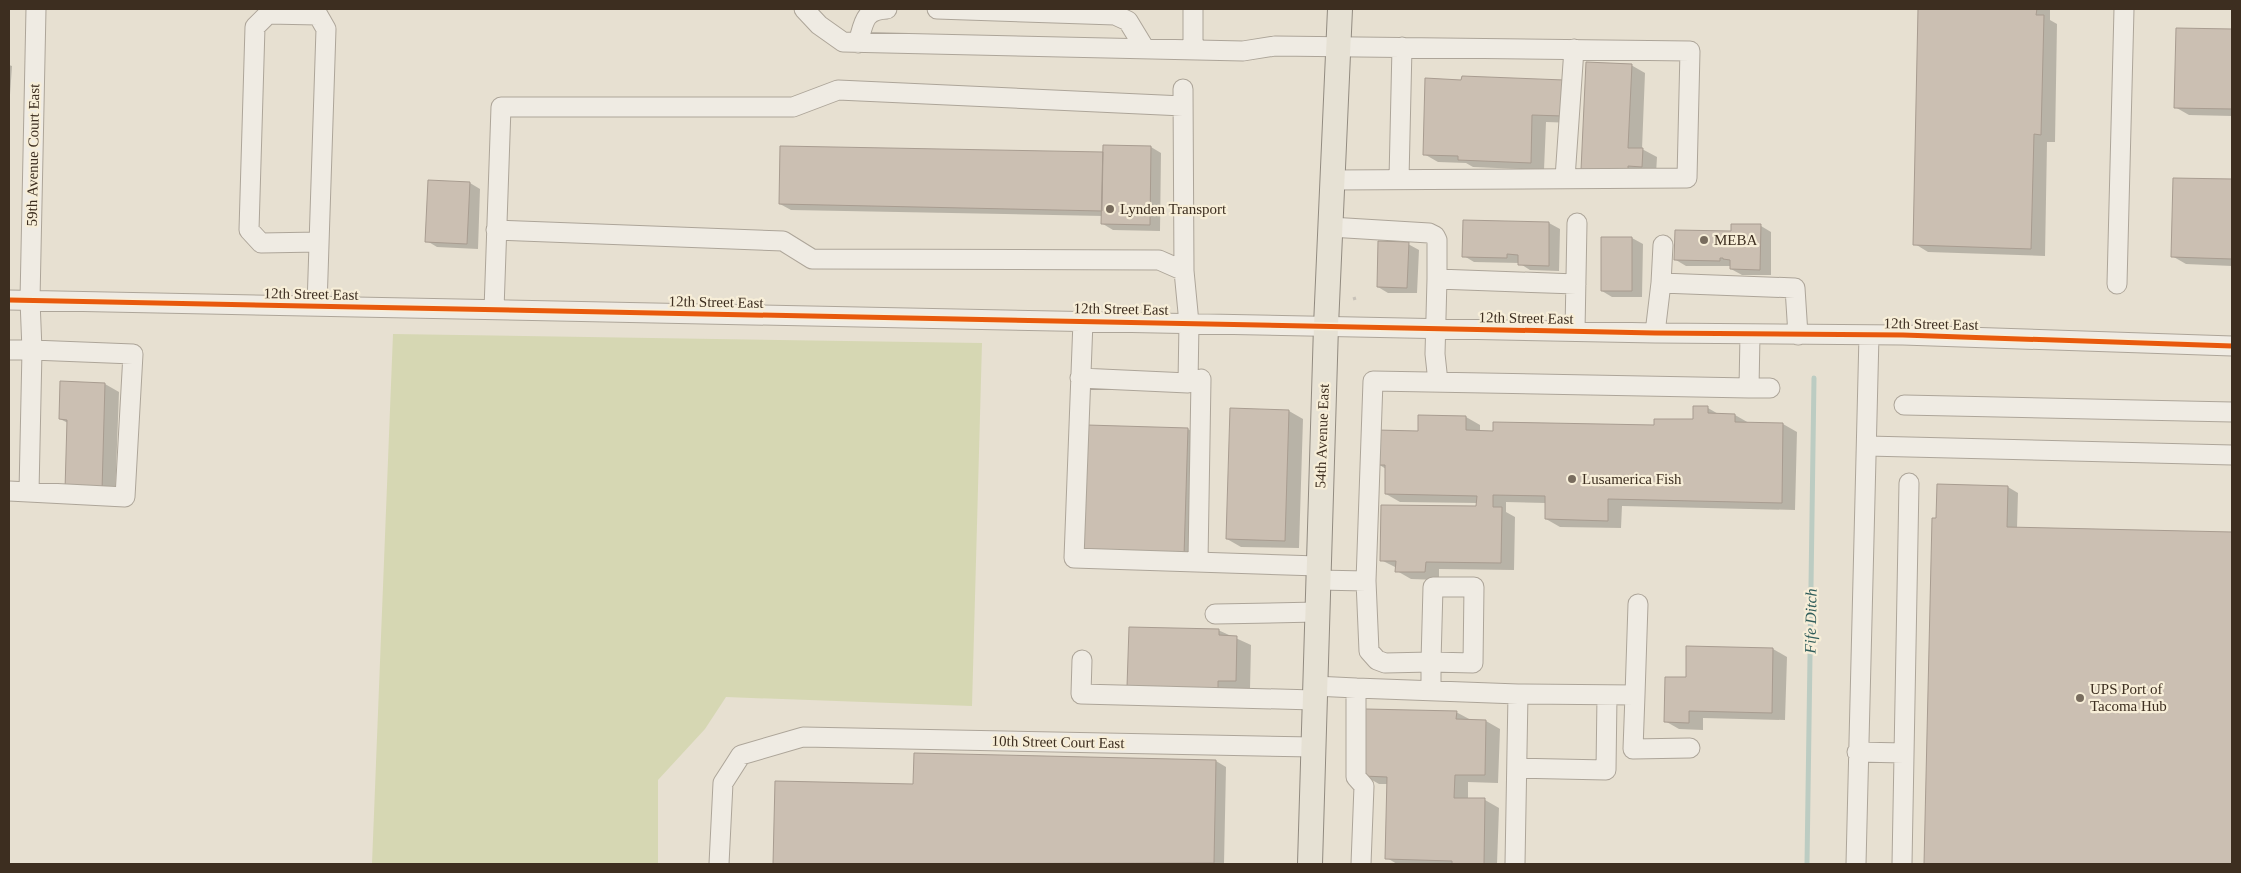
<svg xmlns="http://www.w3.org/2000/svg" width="2241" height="873" viewBox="0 0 2241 873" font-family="'Times New Roman',serif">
<rect width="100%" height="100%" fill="#e7e0d1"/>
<path fill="#d6d7b3" d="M393,334L982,343L972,706L726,697L705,729L658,780V864H372Z"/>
<path fill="#0003" d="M1920,9H2050V20L2057,24L2055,142H2047L2045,256L1928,252L1915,244Z
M2177,29L2232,30V116L2189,115L2175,107Z
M9,65L12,66L10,95H9Z
M1631,65L1645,73L1642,149L1657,157L1656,174L1583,169Z
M1462,81H1564L1576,123L1546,122L1544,170L1473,167L1466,163L1438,162L1424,154Z
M1151,147L1161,153L1160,231L1113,230L1103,224V216L791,210L780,204Z
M2174,179L2232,180V266L2186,264L2172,256Z
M470,183L480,189L478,249L437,247L427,241Z
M1465,221L1549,223L1560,229L1559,271L1530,270L1519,263L1474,262L1464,256Z
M1761,226L1771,232V275H1742L1731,269V266H1686L1676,260L1732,232Z
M1602,238H1632L1643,244L1642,297H1612L1602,291Z
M1408,244L1419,250L1417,293H1388L1378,287Z
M61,382L105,384L119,392L115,498L80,497L68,423L60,419Z
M1708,408L1720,415H1735L1749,423L1783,424L1797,432L1795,510L1622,506L1621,528L1560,527L1546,519V503L1506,502V512L1515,517L1514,570L1439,569V580L1411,579L1397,571V568L1381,560L1478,508V503L1400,502L1386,494V469L1378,464L1419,432V416L1466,417L1480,425V432L1655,426L1694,421Z
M1289,411L1303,419L1299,548L1241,547L1227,539Z
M1188,429L1202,437L1198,564L1098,561Z
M2008,487L2018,493L2017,528L2232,534V864H1925L1933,519H1937Z
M1218,630L1251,645L1250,689L1232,688L1231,696L1143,694Z
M1773,649L1787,657L1785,720L1703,718V730L1679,729L1665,721L1687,678Z
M1456,712L1471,720L1486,721L1500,729L1498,783L1468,782V799L1485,800L1499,808L1497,864H1397L1387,858L1388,784H1379L1365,776Z
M915,755L1216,761L1226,767L1224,864H774L776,782L914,785Z"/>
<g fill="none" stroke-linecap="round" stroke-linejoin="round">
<path stroke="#bcccc2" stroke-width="5" d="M1807,864L1814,378"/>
</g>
<path fill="#cbbfb2" stroke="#a89c90" d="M1918,9H2037L2036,15H2044L2041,135L2034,134L2031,249L1913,245Z
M2176,28L2232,29V109L2174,108Z
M1586,62L1632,64L1628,148H1643L1642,167L1628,166V172L1581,170Z
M1462,76L1564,80L1562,116L1532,115L1531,163L1458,160V156L1423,155L1425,78L1461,80Z
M1103,145L1151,146L1150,225L1101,224Z
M780,146L1103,152L1102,211L779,204Z
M2173,178L2232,179V259L2171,257Z
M428,180L470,182L467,244L425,242Z
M1463,220L1549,222V266L1518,265V255L1507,254V258L1462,257Z
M1731,224H1761L1760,270L1730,269V260L1723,259V258H1720V261L1674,260L1675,230L1731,231Z
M1601,237H1632V291H1601Z
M1378,241L1409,242L1407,288L1377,287Z
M60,381L105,383L102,491L65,490L67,420L59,419Z
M1693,406H1708V413L1735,414V422L1783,423L1782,503L1608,499V521L1545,519V496L1493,495V507H1502L1501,563L1426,562L1425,572H1395L1396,561H1380L1381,505L1476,506L1477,496L1385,494V465H1376L1377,430L1418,431V415L1466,416V430L1493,431V422L1654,425V419H1693Z
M1230,408L1289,410L1285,541L1226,539Z
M1087,425L1188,428L1184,556L1083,553Z
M1937,484L2008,486L2007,527L2232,532V864H1924L1932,518H1936Z
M1129,627L1219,629V635L1237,636L1236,681H1218V689L1127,687Z
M1686,646L1773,648L1772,713L1689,711V723L1664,722L1665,677H1686Z
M1365,709L1457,711L1456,719L1486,720L1485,775H1455L1454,798H1485L1484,864H1452V861L1385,859L1387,777L1363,776Z
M914,753L1216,760L1214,863L773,864L775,781L913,784Z"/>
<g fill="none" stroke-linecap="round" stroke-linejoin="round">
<defs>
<path id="minor" d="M804,9L819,25L843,42L1243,51L1275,46L1690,51L1687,178L1332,180
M937,9L1115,15L1128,21L1145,49
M858,43C864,23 863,10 887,9
M1193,50V9
M1183,89L1184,271L1189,323L1188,383
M1565,178L1574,49
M1399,179L1402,47
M1330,227L1429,233L1435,236L1437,240V279
M496,230L783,241L812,259L1159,260L1184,271
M1661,283L1663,245
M2117,284L2124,9
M9,300L1655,333L1903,335L2232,346
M317,306L326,29L318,15L268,14L255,27L249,230L261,243L319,242
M494,310L501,107H793L838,90L1183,106
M1083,321L1074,558L1318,566
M1575,331L1577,223
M1655,333L1661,283L1795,288L1798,335
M9,350H32L29,492
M1080,378L1188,383L1201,379L1198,561
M1438,382L1435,354L1437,279L1576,284
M1749,388H1770
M1904,405L2232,412
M1867,446L2232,455
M9,491L125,497L133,354L32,350L30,300L36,9
M1318,580L1366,581
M1433,587H1474L1473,663L1431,662Z
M1215,614L1317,612
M1082,660L1081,694L1314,700
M1314,686L1356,688
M1431,690V662L1385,663L1377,660L1369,651L1366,581L1373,381L1749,388L1750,335
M1518,694L1635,695L1633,749L1690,748
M1635,695L1638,604
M1857,752L1904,753
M1517,768L1606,770L1607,696
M719,864L723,783L741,755L803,737L1313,747
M1361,864L1364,786L1356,777V688L1518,694L1515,864
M1856,864L1869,335
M1902,864L1909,483"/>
<path id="major" d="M1310,864L1326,326L1340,9"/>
</defs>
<use href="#minor" stroke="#ada599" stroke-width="21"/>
<use href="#major" stroke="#928b80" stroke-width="26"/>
<path stroke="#c8c2b9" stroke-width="3" stroke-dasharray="4 2.5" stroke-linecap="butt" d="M1353,299L1356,298"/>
<use href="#minor" stroke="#efebe3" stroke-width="19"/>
<use href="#major" stroke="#e6e1d4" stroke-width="24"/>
<defs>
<path id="cycleway" d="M9,300L1655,333L1903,335L2232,346"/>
</defs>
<use href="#cycleway" stroke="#f7eed8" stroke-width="8"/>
<use href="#cycleway" stroke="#e8590c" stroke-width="5"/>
</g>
<g fill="#786c5e" stroke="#f7eed8" stroke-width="2">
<circle cx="1110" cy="209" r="5"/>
<circle cx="1704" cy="240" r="5"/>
<circle cx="1572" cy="479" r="5"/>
<circle cx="2080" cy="698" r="5"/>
</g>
<g text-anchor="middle" stroke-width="4.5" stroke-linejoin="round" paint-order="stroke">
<g font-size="15" fill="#3d2e20" stroke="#f7eed8">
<text transform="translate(33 155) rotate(-89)" y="5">59th Avenue Court East</text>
<text transform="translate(311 294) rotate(1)" y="5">12th Street East</text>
<text transform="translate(716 302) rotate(1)" y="5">12th Street East</text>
<text transform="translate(1121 309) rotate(1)" y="5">12th Street East</text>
<text transform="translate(1526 318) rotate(1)" y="5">12th Street East</text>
<text transform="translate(1931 324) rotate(1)" y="5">12th Street East</text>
<text transform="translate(1322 436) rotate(-88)" y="5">54th Avenue East</text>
<text transform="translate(1058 742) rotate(1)" y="5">10th Street Court East</text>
</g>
<g font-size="15" fill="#3d2e20" stroke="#f7eed8" text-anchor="start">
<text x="1120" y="214">Lynden Transport</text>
<text x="1714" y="245">MEBA</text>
<text x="1582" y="484">Lusamerica Fish</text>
<text x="2090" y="694">UPS Port of<tspan x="2090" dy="17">Tacoma Hub</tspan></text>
</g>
<g font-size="16" font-style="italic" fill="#2f5d5a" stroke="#f7eed8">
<text transform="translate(1810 621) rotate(-89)" y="6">Fife Ditch</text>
</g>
</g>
<rect width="2241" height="873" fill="none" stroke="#3d2e20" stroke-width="20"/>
</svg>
